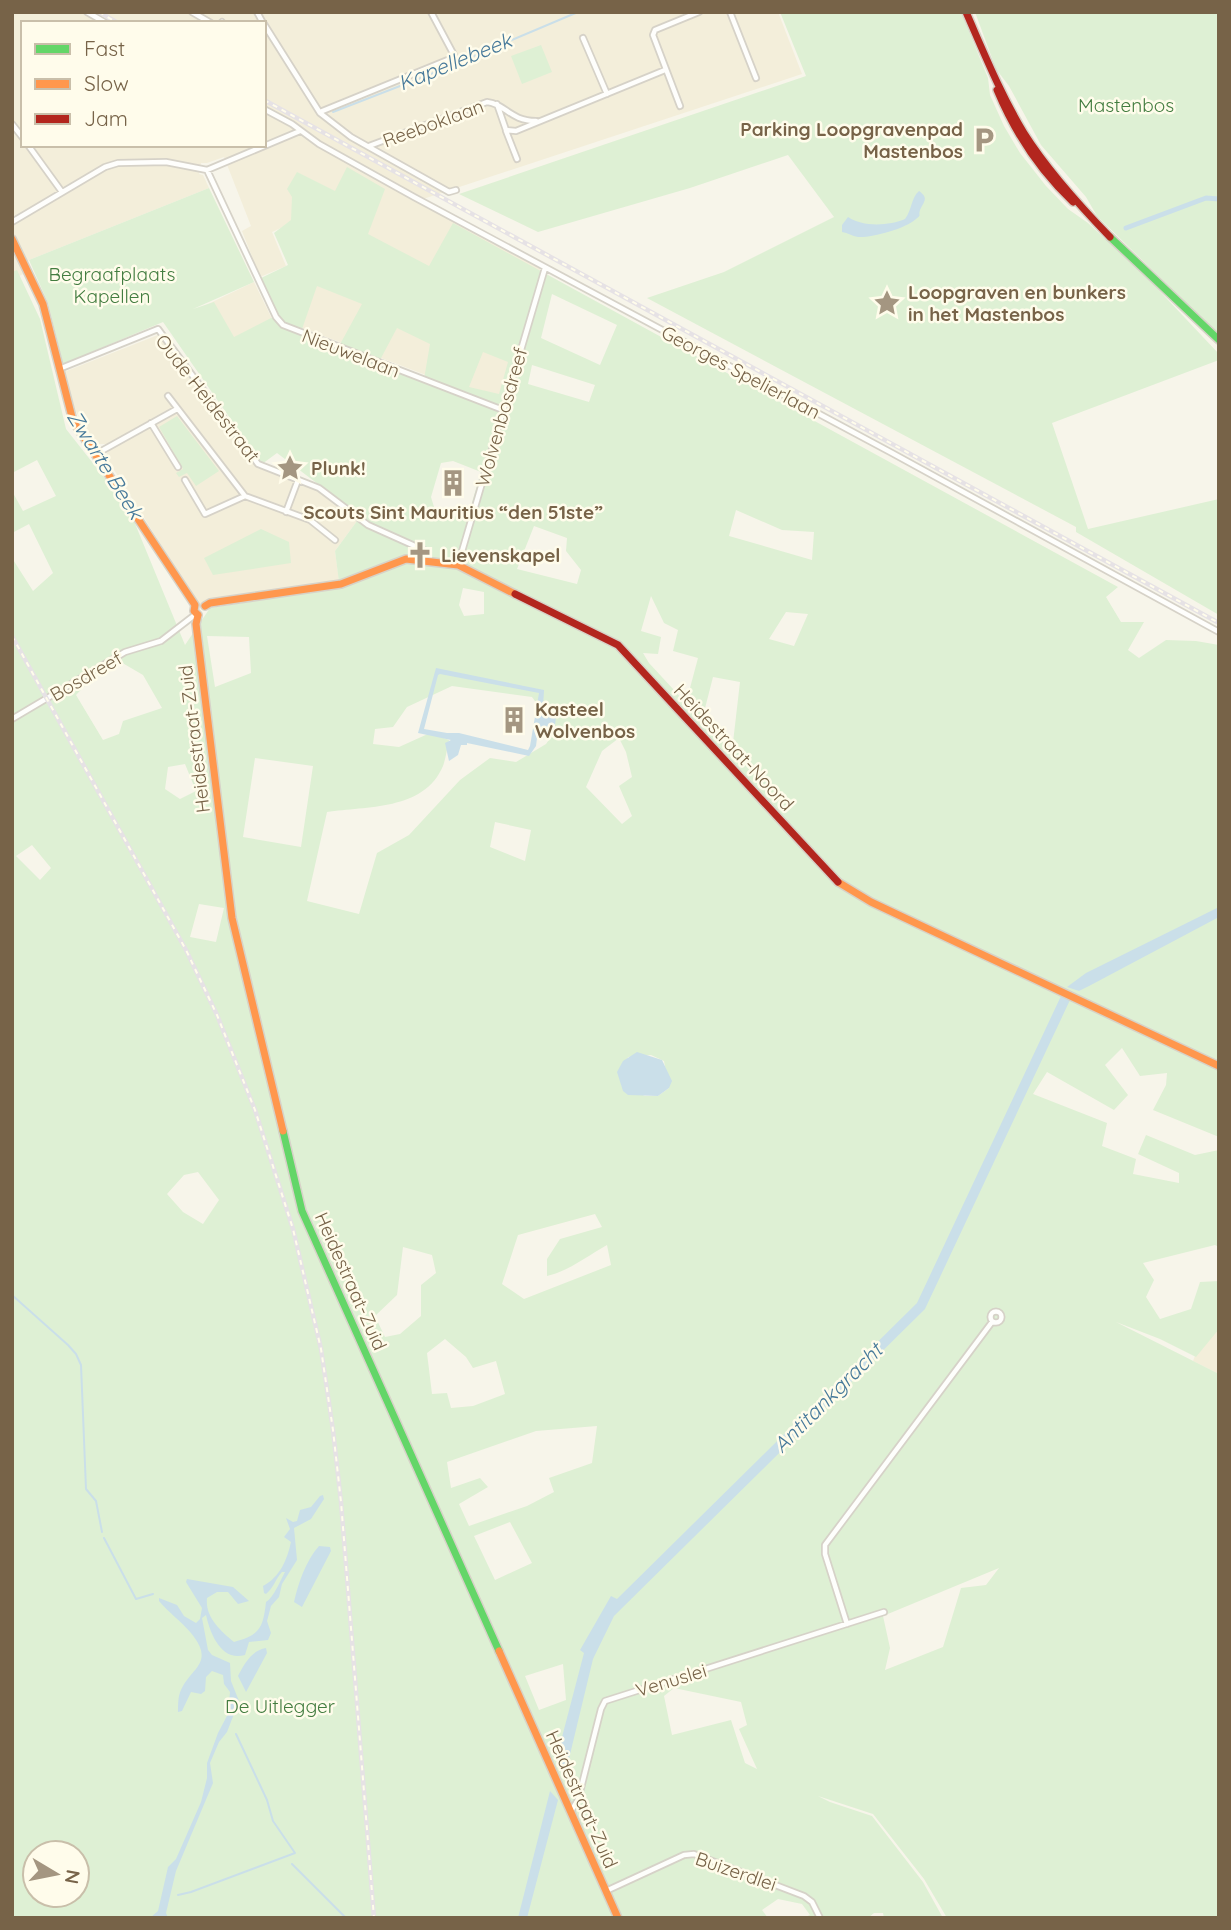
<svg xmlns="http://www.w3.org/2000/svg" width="1231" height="1930" viewBox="0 0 1231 1930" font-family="Quicksand,sans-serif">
<rect width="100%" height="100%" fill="#f7f5ea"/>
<path fill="#f3eeda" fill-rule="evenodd" d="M12,12H778L802,74L417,201L541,266L502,401L465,390L300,327L318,211L272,232L286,266L260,277L242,231L251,226L224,157L207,163H201L199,174L203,175L209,188L29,260L26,264L33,272L64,372L158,335L258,468L319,489L357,521L335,551L340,588L200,607L106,457L108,450L105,444H97L76,412L41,307L23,274L12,280ZM23,23H264V145H23Z
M254,282L273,321L214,350L204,306Z
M1219,1293V1374L1193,1361Z"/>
<path fill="#def0d4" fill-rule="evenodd" d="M780,12H961L988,78L990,95L1004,126L1020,153L1046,186L1068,209L1088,223L1152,283L1219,354V360L1052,423L1088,529L1219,499V615L1076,532V527L647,298L724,272L834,217L788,155L690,188L538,232L459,194L806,76Z
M975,12H1219V335L1097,216L1086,197L1041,145L1009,86L996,69Z
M541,45L552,72L522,84L511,56Z
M347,167L385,189L368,234L429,266L453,223L1118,587L1106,597L1121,622H1144L1128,650L1139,658L1166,640L1196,641L1219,645V1137L1153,1110L1166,1085L1167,1073L1140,1076L1122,1048L1105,1065L1128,1095L1114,1110L1047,1072L1033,1094L1107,1123L1102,1146L1136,1159L1133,1174L1179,1183V1173L1138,1154L1146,1135L1195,1155L1219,1150V1247L1215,1245L1143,1263L1154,1280L1146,1297L1160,1319L1191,1309L1200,1282L1219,1281V1329L1196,1357L1160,1339L1116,1322L1219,1374V1918H947L924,1879L873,1814L818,1796L830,1802L872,1816L923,1882L943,1918H884L883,1913H874L868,1918H803L810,1915L802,1904L778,1899L762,1910L768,1918H12V558L33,591L53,573L29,524L12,533V491L23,511L56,496L37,460L12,473V272L17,270L40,319L66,429L129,509L185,645L210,608L340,588L368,576L339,582L335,551L357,521L374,532L376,528L277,453L262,464L163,322L63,364L48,303L29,260L209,188L254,282L193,309L214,302L234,337L273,317L259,279L288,265L274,233L291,220L292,197L287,189L297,172L335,191ZM317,286L362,304L338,348L301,332ZM552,294L617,325L600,365L541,338ZM397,328L430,344L424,379L380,360ZM483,352L508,362L499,394L469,387ZM532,365L595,385L589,402L528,384ZM453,461L481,472L468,516L437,517L431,497L441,463ZM736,510L782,530L814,532L812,560L729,536ZM534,526L567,538L566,551L581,570L577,584L517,569ZM463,588L484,592V614L464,616L459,605ZM651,596L664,623L678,630L673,651L698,658L686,703L649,663L643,653L658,654L661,637L641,631ZM786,612L808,614L794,646L769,639ZM207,636L249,637L251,673L215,687ZM119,661L143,675L162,708L123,721L119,734L103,740L76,695L98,672ZM713,677L740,682L732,751L702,720ZM452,686L532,697L556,730L546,744L516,762L490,758L460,780L409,835L377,853L359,914L307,901L327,812C366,806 424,811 443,766C446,758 447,748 449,740L430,733L399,747L373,744L375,729L393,727L407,707ZM619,738L626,752L632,777L619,786L632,816L622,824L586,787L602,751ZM255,758L313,766L301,847L243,837ZM185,764L196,791L180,799L165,789L168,767ZM495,822L531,830L525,861L490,847ZM32,845L51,868L40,880L16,856ZM199,904L224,908L216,942L190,937ZM651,1055L664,1061L669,1088L658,1096H645L621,1085L628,1057ZM198,1172L219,1200L203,1224L183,1212L167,1194L184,1175ZM595,1214L602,1227L560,1239L547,1259V1276C569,1271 587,1256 607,1245L611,1265L524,1299L502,1284L518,1235ZM403,1247L432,1255L436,1273L421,1285V1316L400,1334L385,1337L375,1316L397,1295ZM445,1339L466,1357L473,1368L496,1361L505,1394L473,1406L451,1408L447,1393L432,1394L427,1353ZM597,1426L592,1463L549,1478L554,1492L527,1506L469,1526L459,1504L488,1487L480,1478L451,1488L447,1462L536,1431ZM510,1522L532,1563L495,1580L474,1536ZM999,1568L986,1585L961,1588L943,1647L885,1670L890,1648L883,1616ZM563,1664L566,1700L539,1710L525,1676ZM674,1688L741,1702L747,1725L739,1729L757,1769L745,1763L731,1720L672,1735L664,1696ZM35,1853H77V1895H35Z
M177,416L219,471L196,486L187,473L179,477L176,473L183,469L159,427Z
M261,529L289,542L291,563L213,575L204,558Z"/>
<path fill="#cadfe9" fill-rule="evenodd" d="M919,191C929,198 924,201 920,210C918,217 922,214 916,219C905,229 871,238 858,237C852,236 848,233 842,232V225L848,217C862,227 889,226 905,219C912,210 911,198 919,191Z
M436,668L544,690L543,707L555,714C558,728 550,736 537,738L536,746L529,756L467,743V745H461L458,755L449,761L445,743L451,740L418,733ZM440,674L539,693L530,746L528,750L459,733H447L424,729L438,675Z
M1219,907V917L1089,986L1079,991L1067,987L1086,973Z
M1061,996L1070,1000L925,1309L614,1616L593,1659L566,1771L563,1772L556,1760L584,1653L580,1650L611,1596L617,1599L917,1303Z
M637,1052L662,1060L672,1081L669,1088L658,1096L628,1095L623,1091L617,1072L623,1061Z
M323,1495L324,1499L311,1519L294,1528L297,1560L282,1584L279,1597L271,1606L267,1621L271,1633L268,1640L249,1642L245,1655C221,1662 210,1633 206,1615L202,1618L208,1650L212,1655L230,1663L231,1681L239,1701L227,1732L219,1742L210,1763L213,1783L176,1871L166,1913L168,1918H150L158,1911L168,1867L176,1859L201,1802L207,1778V1763L218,1733L228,1714L230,1692L224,1684L223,1675L212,1671L206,1677L205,1691L201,1694L191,1692L182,1711L178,1712C178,1708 178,1701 179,1696C186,1668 218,1666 191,1633C181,1621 168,1612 159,1601V1598L177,1605L184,1616L196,1623L200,1619L202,1608L186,1582L187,1579L233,1587L249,1601L238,1604L228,1592H217L207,1598C205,1617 220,1630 234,1642C260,1635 263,1628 266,1602C274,1597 280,1581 285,1572H282C276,1578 273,1589 266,1594L264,1593L263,1586C280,1577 287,1560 291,1542L284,1537L290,1529L286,1518L293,1522L297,1521L300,1510L311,1507L320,1496Z
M319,1546L330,1547L331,1551L302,1607L294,1602C298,1584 306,1560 319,1546Z
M266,1648L267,1653L246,1692L238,1676C244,1664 252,1650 266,1648Z
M550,1791L558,1800L527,1918H518Z"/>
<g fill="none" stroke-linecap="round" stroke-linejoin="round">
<path stroke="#cadfe9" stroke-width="2" d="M333,112L436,72L578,12
M12,247L22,267
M51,348L63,393
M12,1295L68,1345L76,1354L81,1365L86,1489L96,1501L102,1532
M104,1538L136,1599L153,1594
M292,1864L346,1918
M178,1895L191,1892L295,1853L273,1821L267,1800L236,1734"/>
<path stroke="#cadfe9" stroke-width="5" d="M1126,228L1206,198L1219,199"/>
<defs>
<path id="street" d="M87,12L106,23
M192,12L211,23
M257,12L263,23
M730,12L756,78
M221,23L222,22
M264,24L320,113L351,137L449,192L456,190
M583,38L607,94
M497,104L506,130L516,131L665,70
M680,106L653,35L655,30L699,12
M264,109L292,124L319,144L414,197L892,453L1219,632
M320,112L455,57L431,12
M12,124L23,138
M506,131L517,159
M28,145L62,192
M369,146L487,102C506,104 510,121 536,121
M207,170L276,317L283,325L503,410
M12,222L105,167L118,163L166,162L207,170L300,131
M59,369L158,329L258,464L319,488L368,525L426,551
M168,396L245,496L310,520L335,540
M151,423L178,467
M96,454L177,409
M185,480L205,514L245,496
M286,512L298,480
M458,565L545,268
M12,719L125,652L161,641L196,614
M990.5 1317a5.5 5.5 0 1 1 11 0a5.5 5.5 0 1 1-11 0Z
M847,1624L825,1554V1545L992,1322
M571,1811L578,1800L601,1709L605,1701L884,1612
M606,1891L684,1855L694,1854L804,1896L812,1902L820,1918"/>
<path id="fast" d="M1110,237L1219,340
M283,1131L302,1211L499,1651"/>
<path id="slow" d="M12,239L43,304L73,421L195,605L194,611L198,615
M205,606L210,603L341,584L406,559L458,565L515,594
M198,615L196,624L232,918L283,1131
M838,882L871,902L1219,1066
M499,1651L618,1918"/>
<path id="jam" d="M966,12C984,53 1001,95 1024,133C1048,171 1079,205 1110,237
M997,90C1015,133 1039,170 1073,202
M515,594L618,645L838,882"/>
</defs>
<use href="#street" stroke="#d6d2c8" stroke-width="8"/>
<use href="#fast" stroke="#d7d2c8" stroke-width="10"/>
<use href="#slow" stroke="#d7d2c8" stroke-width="10"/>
<use href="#jam" stroke="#d7d2c8" stroke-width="10"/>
<use href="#street" stroke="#fefefc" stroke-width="4.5"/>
<use href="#fast" stroke="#63d668" stroke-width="7"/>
<use href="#slow" stroke="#ff974d" stroke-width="7"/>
<use href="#jam" stroke="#b3261e" stroke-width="7"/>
<defs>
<path id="rail" d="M99,12L118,23
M264,100L1219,623
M12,636L186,950L217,1015L255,1110L293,1229L321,1349L333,1430L341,1502L374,1918"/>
</defs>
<use href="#rail" stroke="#e6e2e5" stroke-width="4.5"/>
<use href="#rail" stroke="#fffceb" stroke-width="2" stroke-dasharray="5" stroke-linecap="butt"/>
</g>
<defs>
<symbol id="parking-bare" viewBox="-9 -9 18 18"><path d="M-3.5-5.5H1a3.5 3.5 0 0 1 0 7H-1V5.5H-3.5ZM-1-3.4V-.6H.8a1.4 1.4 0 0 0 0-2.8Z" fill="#a49681" stroke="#fffceb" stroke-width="2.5" paint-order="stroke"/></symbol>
<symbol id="sight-bare" viewBox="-9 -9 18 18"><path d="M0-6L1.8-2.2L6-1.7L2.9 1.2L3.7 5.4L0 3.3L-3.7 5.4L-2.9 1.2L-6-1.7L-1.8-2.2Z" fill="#a49681" stroke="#fffceb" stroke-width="2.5" paint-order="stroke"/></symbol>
<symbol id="building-bare" viewBox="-9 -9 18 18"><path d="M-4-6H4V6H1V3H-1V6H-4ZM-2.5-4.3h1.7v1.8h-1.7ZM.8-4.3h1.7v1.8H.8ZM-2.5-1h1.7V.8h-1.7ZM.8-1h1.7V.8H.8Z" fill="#a49681" stroke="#fffceb" stroke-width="2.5" paint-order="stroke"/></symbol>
<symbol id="church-bare" viewBox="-9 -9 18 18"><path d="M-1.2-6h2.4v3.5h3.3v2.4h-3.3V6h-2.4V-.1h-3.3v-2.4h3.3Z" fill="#a49681" stroke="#fffceb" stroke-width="2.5" paint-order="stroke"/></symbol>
</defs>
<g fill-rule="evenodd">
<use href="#parking-bare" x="965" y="121" width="38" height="38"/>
<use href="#sight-bare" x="868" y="284" width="38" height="38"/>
<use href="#sight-bare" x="271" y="449" width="38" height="38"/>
<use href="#building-bare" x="434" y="464" width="38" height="38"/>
<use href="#church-bare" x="401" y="536" width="38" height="38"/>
<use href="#building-bare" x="495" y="701" width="38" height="38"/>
</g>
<g text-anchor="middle" stroke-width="5" stroke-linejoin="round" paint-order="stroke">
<g font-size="19" fill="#437d40" stroke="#fffceb">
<text x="1126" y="112">Mastenbos</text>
<text x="112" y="281">Begraafplaats<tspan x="112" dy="22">Kapellen</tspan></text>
<text x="280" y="1713">De Uitlegger</text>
</g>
<g font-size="19" fill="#776348" stroke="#fffceb">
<text transform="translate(433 123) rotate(-20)" y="7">Reeboklaan</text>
<text transform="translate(351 353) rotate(21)" y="7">Nieuwelaan</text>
<text transform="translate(741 372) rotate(28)" y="7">Georges Spelierlaan</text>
<text transform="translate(208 398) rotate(52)" y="7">Oude Heidestraat</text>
<text transform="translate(501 417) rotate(-74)" y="7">Wolvenbosdreef</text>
<text transform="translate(86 676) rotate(-30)" y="7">Bosdreef</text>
<text transform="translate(194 739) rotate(-97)" y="7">Heidestraat-Zuid</text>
<text transform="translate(734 747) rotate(47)" y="7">Heidestraat-Noord</text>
<text transform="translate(351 1281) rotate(66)" y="7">Heidestraat-Zuid</text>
<text transform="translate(671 1680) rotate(-17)" y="7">Venuslei</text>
<text transform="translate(582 1799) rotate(66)" y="7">Heidestraat-Zuid</text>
<text transform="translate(736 1871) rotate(19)" y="7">Buizerdlei</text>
</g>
<g font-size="19" font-weight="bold" fill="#776348" stroke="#fffceb" text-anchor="start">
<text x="963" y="136" text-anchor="end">Parking Loopgravenpad<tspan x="963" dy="22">Mastenbos</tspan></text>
<text x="908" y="299">Loopgraven en bunkers<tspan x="908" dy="22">in het Mastenbos</tspan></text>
<text x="311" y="475">Plunk!</text>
<text x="453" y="519" text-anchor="middle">Scouts Sint Mauritius “den 51ste”</text>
<text x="441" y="562">Lievenskapel</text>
<text x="535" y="716">Kasteel<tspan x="535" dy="22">Wolvenbos</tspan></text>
</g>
<g font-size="21" font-style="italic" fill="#46799a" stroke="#fffceb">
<text transform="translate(455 62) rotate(-22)" y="7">Kapellebeek</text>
<text transform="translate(105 465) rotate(58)" y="7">Zwarte Beek</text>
<text transform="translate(828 1398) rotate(-45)" y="7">Antitankgracht</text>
</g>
</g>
<rect width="1231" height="1930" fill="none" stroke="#776348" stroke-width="28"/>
<rect x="21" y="21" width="245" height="126" fill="#fffceb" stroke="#c9bfaa" stroke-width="2"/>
<rect x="35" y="44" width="35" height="10" fill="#63d668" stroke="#c9bfaa" stroke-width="2"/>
<text x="84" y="56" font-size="21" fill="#776348">Fast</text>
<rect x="35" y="79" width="35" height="10" fill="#ff974d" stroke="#c9bfaa" stroke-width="2"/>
<text x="84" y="91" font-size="21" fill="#776348">Slow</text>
<rect x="35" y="114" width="35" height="10" fill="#b3261e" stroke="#c9bfaa" stroke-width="2"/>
<text x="84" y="126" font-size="21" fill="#776348">Jam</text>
<g transform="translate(56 1874) rotate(100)"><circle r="33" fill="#fffceb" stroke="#c9bfaa" stroke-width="2"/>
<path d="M0-5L12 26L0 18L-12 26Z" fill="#a49681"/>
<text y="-10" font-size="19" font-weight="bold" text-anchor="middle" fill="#776348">N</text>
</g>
</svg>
